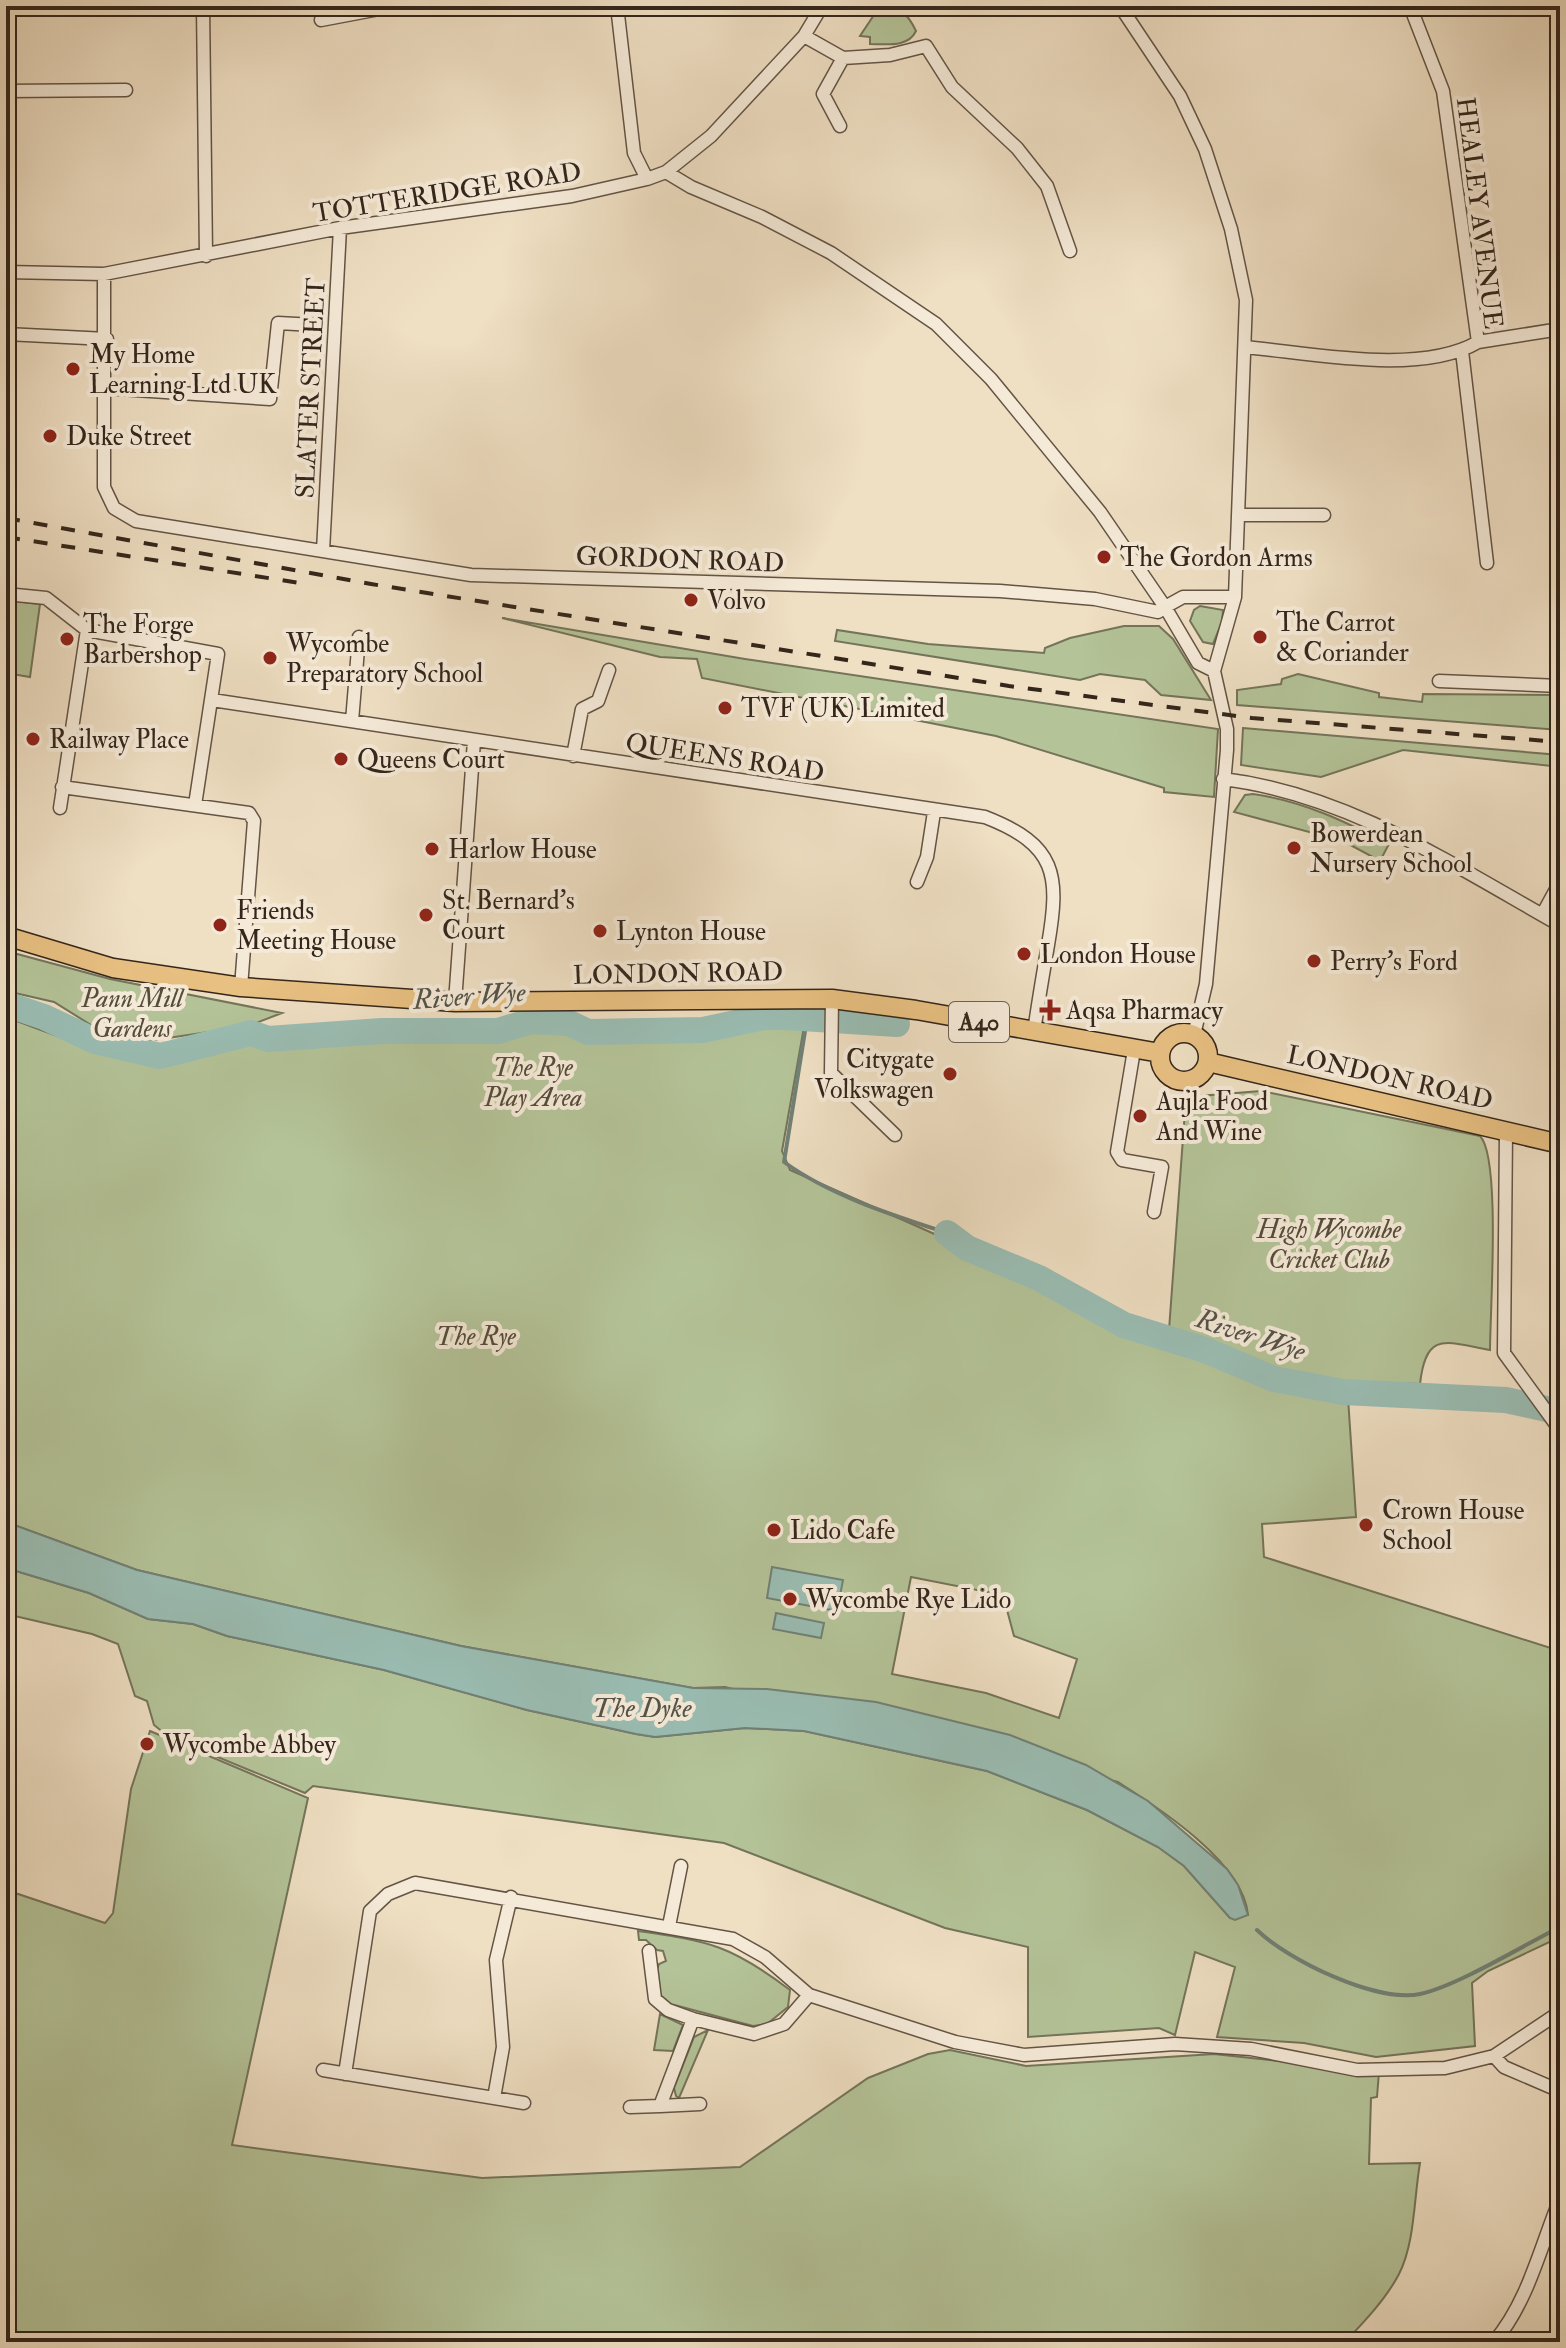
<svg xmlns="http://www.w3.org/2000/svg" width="1566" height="2348" viewBox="0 0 1566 2348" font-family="'IM FELL Double Pica',serif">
<rect width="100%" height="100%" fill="#efdfc3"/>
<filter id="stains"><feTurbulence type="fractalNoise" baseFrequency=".0025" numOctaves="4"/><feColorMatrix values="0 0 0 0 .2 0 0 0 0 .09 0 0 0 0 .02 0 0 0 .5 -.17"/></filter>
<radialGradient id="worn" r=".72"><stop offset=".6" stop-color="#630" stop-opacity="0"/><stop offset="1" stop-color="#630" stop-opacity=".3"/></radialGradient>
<path fill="#b4c398" stroke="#74745a" stroke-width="2" fill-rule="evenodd" d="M880,6C900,6 908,14 916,31C908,48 886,44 870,44V37L860,36Z
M6,600L40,604L30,677L6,673Z
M1200,606L1223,610L1222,622L1213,644L1203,642L1190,621L1194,610Z
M502,618L745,659L1218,729L1214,797L1164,792V788L996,736L702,678L697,659L660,657Z
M1124,626H1159L1173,639L1211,700L1161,695L1145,680L1100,674L1080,680L835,641L837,630L928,644L1044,653L1045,648L1070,638Z
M1298,674L1379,693V697L1422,702L1423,694L1560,695V730L1237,705V690L1281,684L1282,679Z
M1243,728L1560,755V767L1403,750L1321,777L1241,765Z
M1253,794C1303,801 1344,821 1389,844L1380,861L1343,841L1234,812L1245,795Z
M6,951L110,979L282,1013L248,1026L135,1043L107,1035L54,1002L6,991Z
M6,1017L100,1052L153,1058L222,1044L368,1034L521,1028L648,1034L715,1030L743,1024L804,1027L782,1151L790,1170L948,1240V1246L981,1263L994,1265L1135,1335L1192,1352L1230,1370L1293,1392L1348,1398L1356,1517L1262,1524L1264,1557L1560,1651V1937L1488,1971L1472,1983L1475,2046L1376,2057L1304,2043L1217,2037L1235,1967L1195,1952L1175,2035L1159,2028L1028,2037V1947L945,1928L724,1843L313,1786L305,1793L169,1737L154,1725L147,1701L135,1696L118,1644L92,1634L6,1614V1568L89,1593L148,1619L193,1624L227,1636L384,1670L527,1710L636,1734L655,1737L745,1728L804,1731L987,1771L1087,1810L1158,1847L1184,1866L1230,1918L1248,1915C1244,1863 1159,1808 1118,1782L725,1687L693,1688L461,1646L137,1570L6,1522ZM911,1577L1003,1595L1014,1636L1077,1659L1059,1718L986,1693L892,1674Z
M1261,1091L1480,1136C1501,1157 1490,1312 1490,1350C1446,1342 1426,1330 1420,1384L1309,1380L1278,1372L1236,1352L1169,1330L1186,1097Z
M150,1731L308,1798L232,2145L482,2178L740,2167L868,2078L928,2054L950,2050L1026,2066L1214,2054L1379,2072L1377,2097L1371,2098L1369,2164L1420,2163C1414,2197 1415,2243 1399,2274C1386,2299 1364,2322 1345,2342H6V1890L105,1923L113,1913L131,1789Z
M638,1931C710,1941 732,1946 790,1990L788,2007L767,2024L753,2026L667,2003C657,1993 653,1976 659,1964L666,1961L663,1951L657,1950L646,1940H639Z
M660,2014L683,2025L673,2051L654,2050Z
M708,2030L679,2098L676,2096L674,2088L694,2037Z"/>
<path fill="#9abdb3" stroke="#718176" stroke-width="2" d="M6,1522L137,1570L461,1646L693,1688L767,1689L876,1702L1010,1735L1086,1765L1148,1801L1227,1869L1238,1885L1248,1915L1235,1920L1230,1918L1184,1866L1158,1847L1087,1810L987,1771L804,1731L745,1728L655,1737L636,1734L527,1710L384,1670L227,1636L193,1624L148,1619L89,1593L6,1568Z
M772,1567L843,1580L837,1611L767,1598Z
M776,1613L824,1623L821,1638L773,1629Z"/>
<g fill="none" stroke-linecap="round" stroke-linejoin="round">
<path stroke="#718176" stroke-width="4" d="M807,1019L784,1162C831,1196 892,1215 947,1233
M1257,1930C1288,1960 1376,2003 1420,1994C1457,1986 1524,1945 1560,1927"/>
<path stroke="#9abdb3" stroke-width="26" d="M6,1004L44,1017L95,1041L160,1056L251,1033L268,1039L382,1031H498L531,1021L569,1023L588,1032L703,1030L764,1017H786L897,1024
M947,1233L967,1248L1039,1278L1124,1325L1205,1350L1274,1379L1343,1392L1506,1400L1560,1412"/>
<defs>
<path id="street" d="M203,6L206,256
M617,6L634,153L647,179
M1120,6L1180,96L1205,149L1231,229L1246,300L1235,597L1214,671L1227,729V750L1206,984L1194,1035
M321,20L395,6
M804,36L843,58L890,55L926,46L952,87L1017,148L1047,186L1070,251
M6,91L126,90
M840,126L823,94L843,58
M666,172L691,187L762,217L831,253L936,324L991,379L1100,512L1165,607L1183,597H1235
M6,272L104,274L340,228L572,196L647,179L666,172L711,136L804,36L822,6
M104,274V487L114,508L136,521L471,575L1000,591L1095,599L1158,612L1165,607L1198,663L1214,671
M6,334L107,339
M1478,342L1560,329
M1245,347C1311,353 1420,376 1478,342L1443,91L1410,6
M1462,351L1487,563
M105,388L270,399L278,323L314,325
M1238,515H1324
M323,551L340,228
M6,594L46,598L87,630
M87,630L218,654L195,805
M1439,681L1560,686
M212,700L985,817C1057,845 1060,875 1048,945C1043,974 1038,1003 1034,1032
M352,721L359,637
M573,756L582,709L598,701L609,670
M1223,779C1347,794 1453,865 1560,925
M62,787L249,813L254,821L241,987
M60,808L87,630
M917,882L927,857L934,812
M1542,915L1560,882
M832,999L831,1073L895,1135
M455,1002L474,741
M1134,1050L1117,1152L1122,1160L1162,1167L1154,1212
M1506,1130L1504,1353L1560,1430
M669,1926L681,1866
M649,1951L655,1999L668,2010L693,2019
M1494,2056L1504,2067L1560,2091
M323,2070L524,2103
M345,2074L370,1911L388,1894L415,1883L733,1939L765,1957L809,1995L955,2042L1024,2055L1175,2044L1251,2049L1357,2070L1445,2068L1494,2056L1560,2012
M494,2098L503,2047L496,1960L511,1897
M700,2104L660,2106L693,2019L754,2034L784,2024L809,1995
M630,2107L660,2106
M1494,2342C1528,2302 1540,2248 1560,2199"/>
<path id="primary" d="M6,936L113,968L241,987L455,1002L832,999L916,1010L1160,1053
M1160 1057a24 24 0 1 1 48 0a24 24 0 1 1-48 0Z
M1208,1062L1560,1144"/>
</defs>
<use href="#street" stroke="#635445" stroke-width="15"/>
<use href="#primary" stroke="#34261b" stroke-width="21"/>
<use href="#street" stroke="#f5ead8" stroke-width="12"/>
<use href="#primary" stroke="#e8c082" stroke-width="18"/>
<path stroke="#34261b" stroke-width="4" stroke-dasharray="14 14" stroke-linecap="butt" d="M6,518L371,584L1009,686L1252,718L1560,742
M6,537L300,583"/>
</g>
<g fill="#8f2418" stroke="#f5ead8" stroke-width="3">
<circle cx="73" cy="369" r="8"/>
<circle cx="50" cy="436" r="8"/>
<circle cx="1104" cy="557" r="8"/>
<circle cx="691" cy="600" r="8"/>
<circle cx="1260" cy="637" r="8"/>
<circle cx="67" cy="639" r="8"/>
<circle cx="270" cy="658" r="8"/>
<circle cx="725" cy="708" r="8"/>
<circle cx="33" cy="739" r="8"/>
<circle cx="341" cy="759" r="8"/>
<circle cx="1294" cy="848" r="8"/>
<circle cx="432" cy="849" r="8"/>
<circle cx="426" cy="915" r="8"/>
<circle cx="220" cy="925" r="8"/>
<circle cx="600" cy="931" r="8"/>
<circle cx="1024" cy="954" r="8"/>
<circle cx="1314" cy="961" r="8"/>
<path d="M1046 998h8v8h8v8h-8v8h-8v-8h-8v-8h8z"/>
<circle cx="950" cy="1074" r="8"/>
<circle cx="1140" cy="1116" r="8"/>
<circle cx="1366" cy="1525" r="8"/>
<circle cx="774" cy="1530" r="8"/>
<circle cx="790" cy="1599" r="8"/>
<circle cx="147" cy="1744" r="8"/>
</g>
<g text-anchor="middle" stroke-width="8" stroke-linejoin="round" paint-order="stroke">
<rect fill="#f5ead8" stroke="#6e6154" stroke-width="2" x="949" y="1002" width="60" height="40" rx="6"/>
<g font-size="24" font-weight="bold" fill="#34261b">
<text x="979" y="1030">A40</text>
</g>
<g font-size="26" fill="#34261b" stroke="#f5ead8">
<text transform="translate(447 192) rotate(-9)" y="9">TOTTERIDGE ROAD</text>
<text transform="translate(1480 213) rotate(83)" y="9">HEALEY AVENUE</text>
<text transform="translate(310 388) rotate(-87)" y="9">SLATER STREET</text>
<text transform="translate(680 559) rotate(2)" y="9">GORDON ROAD</text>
<text transform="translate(725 757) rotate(9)" y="9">QUEENS ROAD</text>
<text transform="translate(678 973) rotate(-1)" y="9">LONDON ROAD</text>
<text transform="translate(1390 1077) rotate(13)" y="9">LONDON ROAD</text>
</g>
<g font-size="26" fill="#34261b" stroke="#f5ead8" text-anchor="start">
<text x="89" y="363">My Home<tspan x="89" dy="30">Learning Ltd UK</tspan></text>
<text x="66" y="445">Duke Street</text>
<text x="1120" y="566">The Gordon Arms</text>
<text x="707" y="609">Volvo</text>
<text x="1276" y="631">The Carrot<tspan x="1276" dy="30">&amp; Coriander</tspan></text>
<text x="83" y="633">The Forge<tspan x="83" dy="30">Barbershop</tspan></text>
<text x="286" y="652">Wycombe<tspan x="286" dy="30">Preparatory School</tspan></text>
<text x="741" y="717">TVF (UK) Limited</text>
<text x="49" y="748">Railway Place</text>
<text x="357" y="768">Queens Court</text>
<text x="1310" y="842">Bowerdean<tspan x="1310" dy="30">Nursery School</tspan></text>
<text x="448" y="858">Harlow House</text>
<text x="442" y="909">St. Bernard's<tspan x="442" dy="30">Court</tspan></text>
<text x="236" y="919">Friends<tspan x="236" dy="30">Meeting House</tspan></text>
<text x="616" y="940">Lynton House</text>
<text x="1040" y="963">London House</text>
<text x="1330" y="970">Perry's Ford</text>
<text x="1066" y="1019">Aqsa Pharmacy</text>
<text x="934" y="1068" text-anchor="end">Citygate<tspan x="934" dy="30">Volkswagen</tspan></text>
<text x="1156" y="1110">Aujla Food<tspan x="1156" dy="30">And Wine</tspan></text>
<text x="1382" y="1519">Crown House<tspan x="1382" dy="30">School</tspan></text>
<text x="790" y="1539">Lido Cafe</text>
<text x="806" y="1608">Wycombe Rye Lido</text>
<text x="163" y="1753">Wycombe Abbey</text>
</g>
<g font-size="26" font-style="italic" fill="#544d3a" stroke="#f5ead8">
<text x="132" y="1007">Pann Mill<tspan x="132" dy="30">Gardens</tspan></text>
<text x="533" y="1076">The Rye<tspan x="533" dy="30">Play Area</tspan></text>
<text x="1329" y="1238">High Wycombe<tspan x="1329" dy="30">Cricket Club</tspan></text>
<text x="476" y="1345">The Rye</text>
</g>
<g font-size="28" font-style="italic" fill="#535349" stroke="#f5ead8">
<text transform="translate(469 995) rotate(-4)" y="10">River Wye</text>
<text transform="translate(1251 1334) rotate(18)" y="10">River Wye</text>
<text x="642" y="1717">The Dyke</text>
</g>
</g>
<rect width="1566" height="2348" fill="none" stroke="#efdfc3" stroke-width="32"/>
<rect x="8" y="8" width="1550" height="2332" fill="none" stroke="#34261b" stroke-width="4"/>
<rect x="16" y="16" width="1534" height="2316" fill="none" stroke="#34261b" stroke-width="2"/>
<rect width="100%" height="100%" filter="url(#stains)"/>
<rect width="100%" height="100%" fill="url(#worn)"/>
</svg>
